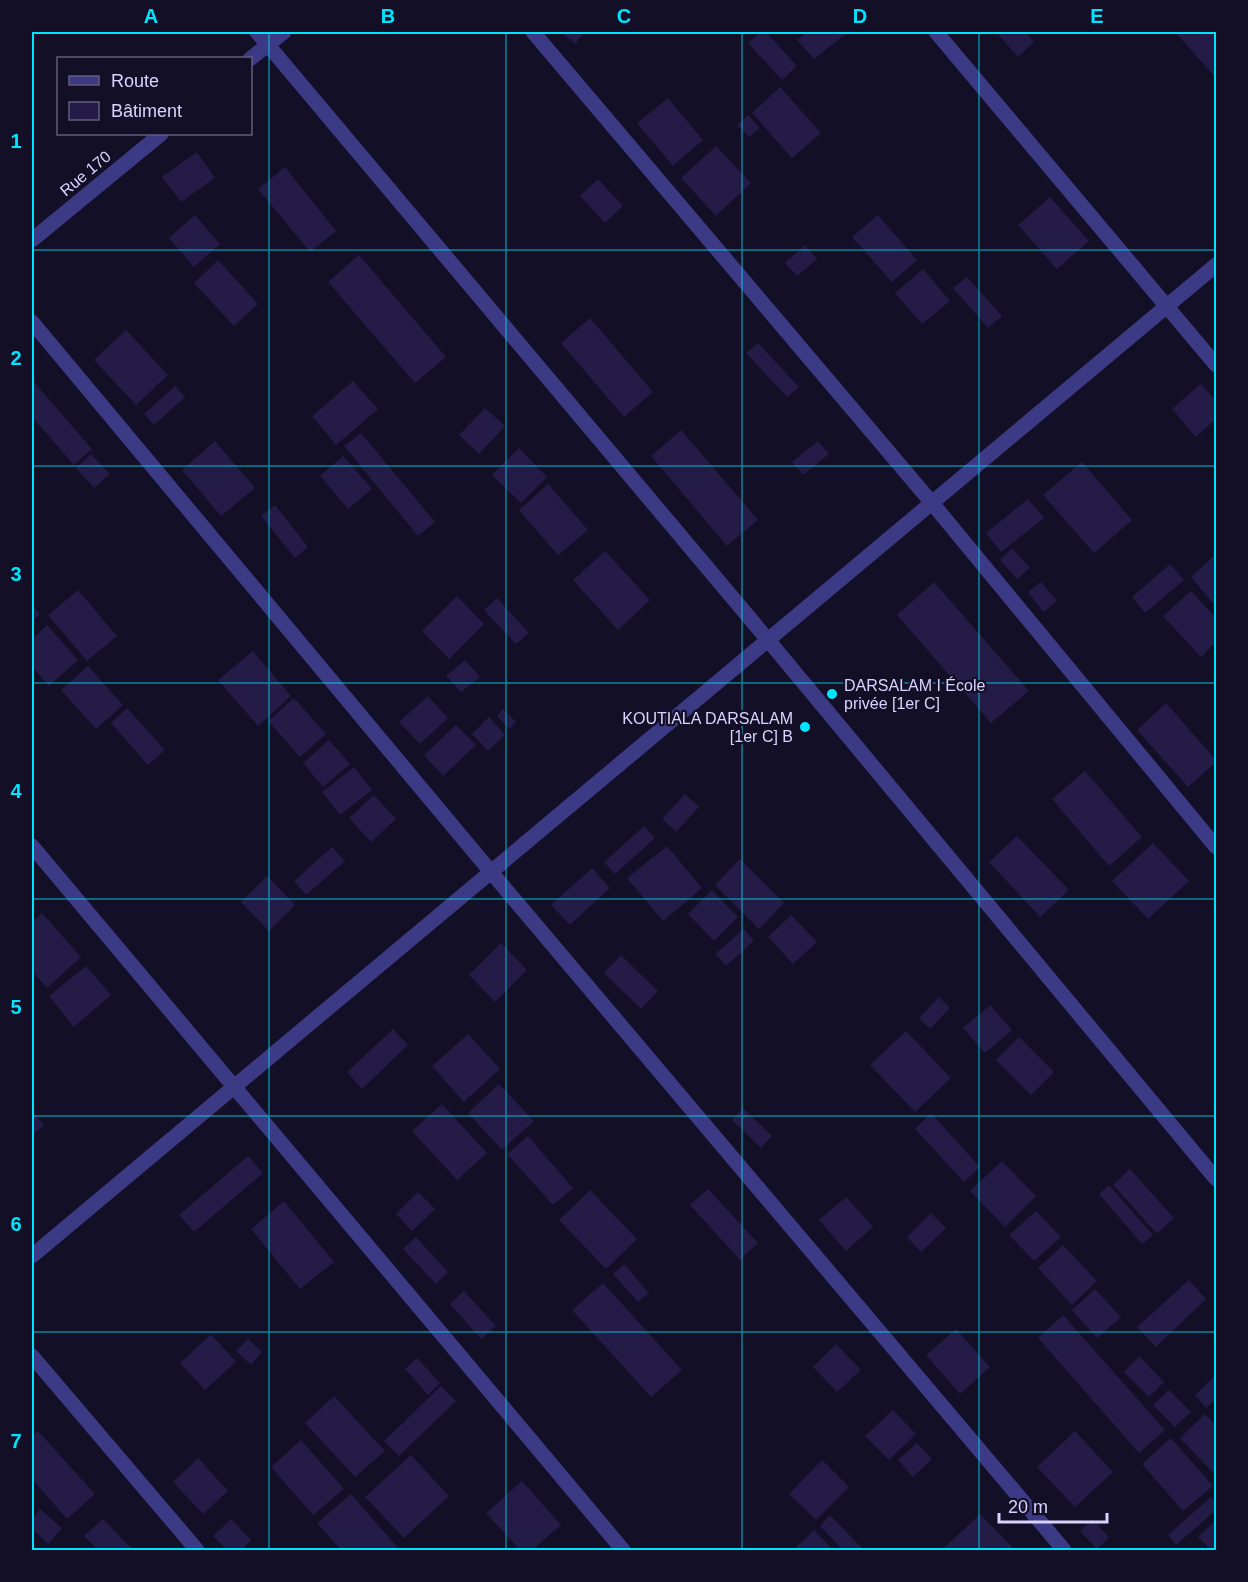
<svg xmlns="http://www.w3.org/2000/svg" width="1248" height="1582" viewBox="0 0 1248 1582" font-family="Arial,sans-serif">
<rect width="100%" height="100%" fill="#130f26"/>
<path fill="#241b47" d="M561,32H585L575,44Z
M761,32H766L797,66L782,80L748,43Z
M807,32H848L814,59L797,40Z
M996,32H1025L1034,42L1018,57Z
M1175,32H1216V78Z
M780,87L821,133L792,158L752,113Z
M668,98L703,140L673,166L637,123Z
M748,115L760,128L749,137L737,125Z
M716,146L751,183L716,216L681,178Z
M197,152L215,178L181,202L162,177Z
M285,167L336,231L310,252L258,189Z
M598,179L623,206L605,223L580,196Z
M1050,197L1089,241L1057,269L1018,225Z
M195,215L220,244L194,267L169,238Z
M878,215L917,260L892,282L852,237Z
M805,245L817,259L797,276L785,263Z
M359,255L446,357L415,383L328,282Z
M218,260L258,304L234,326L194,283Z
M923,269L950,301L922,324L895,293Z
M967,277L1002,316L988,328L953,288Z
M590,318L653,392L624,417L561,343Z
M126,330L168,375L136,405L94,360Z
M758,343L799,387L787,397L746,353Z
M32,380L92,449L74,465L32,417Z
M353,381L378,409L336,445L312,416Z
M1201,384L1216,401V419L1196,437L1172,409Z
M175,386L185,397L154,425L144,414Z
M485,408L505,426L479,454L459,435Z
M681,430L758,520L727,546L651,456Z
M361,433L435,522L418,536L344,446Z
M215,441L255,488L221,516L182,470Z
M818,441L829,454L803,475L792,462Z
M519,448L547,477L521,503L492,475Z
M91,454L110,474L94,488L76,468Z
M343,456L372,489L348,509L320,476Z
M1082,462L1132,520L1094,553L1043,495Z
M548,484L588,530L558,555L519,510Z
M1028,499L1044,518L1001,552L986,533Z
M275,505L308,547L295,558L261,516Z
M1012,548L1030,568L1017,579L1000,560Z
M605,551L650,600L618,630L573,580Z
M1216,554V607L1191,577Z
M1170,564L1184,580L1145,613L1132,597Z
M934,582L1029,691L991,723L897,615Z
M1041,582L1057,601L1043,612L1028,592Z
M78,590L117,636L87,661L48,615Z
M1191,591L1216,618V642L1201,657L1163,616Z
M457,596L484,624L449,659L422,631Z
M497,598L529,633L516,644L484,610Z
M32,605L40,614L32,622Z
M47,625L78,660L49,686L32,666V639Z
M253,651L291,696L258,726L218,680Z
M465,660L480,677L461,692L446,676Z
M88,666L123,705L96,729L61,690Z
M428,696L448,718L420,744L399,722Z
M294,698L326,734L300,757L268,721Z
M1166,703L1216,760V762L1188,787L1137,730Z
M127,708L165,750L148,765L111,723Z
M503,709L516,722L509,729L497,716Z
M489,717L505,735L488,751L472,734Z
M456,725L476,745L443,776L424,755Z
M329,740L350,764L323,787L303,763Z
M354,767L372,790L340,815L322,792Z
M1085,771L1142,837L1109,866L1052,799Z
M685,794L699,807L676,832L662,819Z
M374,795L396,819L371,842L349,818Z
M644,826L655,838L615,874L604,862Z
M1017,836L1069,890L1040,917L989,862Z
M1153,843L1189,881L1148,919L1112,881Z
M667,846L702,888L663,921L627,878Z
M332,847L345,861L306,895L294,881Z
M740,859L784,903L759,929L715,885Z
M592,868L610,888L570,925L551,905Z
M267,876L295,905L269,931L241,902Z
M712,890L738,917L714,941L688,914Z
M42,913L81,957L47,988L32,971V922Z
M791,915L817,942L793,964L768,937Z
M744,929L754,941L726,966L715,954Z
M501,943L527,970L495,1002L469,975Z
M621,955L658,991L641,1009L604,973Z
M86,966L111,995L74,1027L49,996Z
M939,997L950,1008L930,1029L919,1018Z
M990,1005L1012,1030L985,1053L963,1028Z
M393,1029L408,1045L362,1089L347,1072Z
M906,1031L951,1078L915,1112L870,1065Z
M468,1034L500,1069L464,1102L432,1066Z
M1019,1037L1054,1072L1031,1095L996,1060Z
M499,1084L534,1121L502,1150L468,1113Z
M442,1104L487,1153L457,1180L412,1131Z
M743,1108L772,1136L761,1148L732,1120Z
M32,1111L44,1125L32,1135Z
M931,1113L980,1167L964,1182L915,1129Z
M528,1136L573,1188L553,1205L507,1154Z
M248,1156L263,1173L194,1232L179,1215Z
M1002,1161L1036,1196L1005,1227L970,1191Z
M1130,1169L1174,1218L1157,1234L1113,1185Z
M1109,1185L1153,1235L1142,1244L1099,1194Z
M708,1189L758,1243L740,1260L690,1205Z
M590,1190L637,1239L606,1269L559,1220Z
M418,1192L435,1209L412,1231L396,1214Z
M846,1197L873,1227L846,1251L819,1220Z
M284,1201L334,1262L300,1289L251,1229Z
M1036,1211L1061,1237L1034,1261L1009,1235Z
M931,1213L946,1228L921,1252L907,1237Z
M416,1237L448,1272L436,1284L403,1249Z
M1063,1245L1097,1281L1072,1305L1038,1268Z
M624,1264L649,1293L638,1302L613,1274Z
M1189,1280L1206,1299L1156,1347L1137,1327Z
M603,1283L682,1370L651,1397L572,1310Z
M1095,1289L1121,1317L1097,1338L1072,1310Z
M464,1291L496,1326L481,1339L450,1304Z
M1063,1315L1165,1430L1139,1453L1038,1338Z
M956,1329L990,1367L960,1394L926,1355Z
M211,1334L236,1362L205,1390L180,1363Z
M248,1339L262,1352L251,1365L236,1351Z
M836,1344L861,1370L837,1392L813,1367Z
M1139,1356L1164,1382L1149,1397L1124,1372Z
M417,1358L440,1383L428,1395L405,1369Z
M1216,1375V1399L1206,1408L1195,1395Z
M441,1386L456,1401L399,1456L384,1441Z
M1169,1390L1191,1412L1175,1427L1153,1405Z
M334,1396L385,1451L355,1477L305,1423Z
M893,1410L916,1434L889,1460L865,1436Z
M1205,1414L1216,1425V1476L1180,1438Z
M38,1431L95,1494L67,1519L32,1479V1436Z
M1075,1431L1113,1472L1075,1507L1037,1467Z
M1171,1438L1213,1486L1183,1511L1142,1464Z
M301,1440L344,1489L313,1515L271,1467Z
M917,1443L932,1459L913,1477L898,1460Z
M411,1455L449,1496L404,1538L365,1497Z
M198,1458L228,1491L203,1514L173,1482Z
M822,1460L849,1487L816,1520L789,1494Z
M522,1481L561,1525L532,1550H520L486,1513Z
M351,1494L400,1550H341L317,1523Z
M1211,1497L1216,1503V1510L1176,1545L1168,1535Z
M40,1509L62,1528L48,1544L32,1529V1519Z
M980,1514L1015,1550H942Z
M830,1515L864,1550H843L820,1526Z
M103,1519L133,1550H98L84,1536Z
M231,1519L251,1540L241,1550H227L213,1536Z
M1093,1519L1109,1538L1097,1549L1080,1531Z
M1216,1520V1549L1211,1550L1198,1537Z
M814,1530L833,1550H793Z"/>
<g fill="none" stroke-linecap="round" stroke-linejoin="round">
<path stroke="#3d3a85" stroke-width="15" d="M257,32L768,640L1216,1179
M533,32L932,503L1216,847
M936,32L1216,365
M250,59L284,32
M32,240L161,134
M32,322L491,872L1064,1550
M32,846L623,1550
M32,1256L1216,265
M32,1356L197,1550"/>
</g>
<path fill="none" stroke="#00e5ff" stroke-width="1.5" stroke-opacity="0.55" d="M269,32V1550M506,32V1550M742,32V1550M979,32V1550M32,250H1216M32,466H1216M32,683H1216M32,899H1216M32,1116H1216M32,1332H1216"/>
<g fill="#00e5ff" stroke="#130f26" stroke-width="2">
<circle cx="832" cy="694" r="6"/>
<circle cx="805" cy="727" r="6"/>
</g>
<g text-anchor="middle" stroke-width="4.5" stroke-linejoin="round" paint-order="stroke">
<g font-size="16" fill="#d9d4ff" stroke="#130f26">
<text transform="translate(85 173) rotate(-40)" y="6">Rue 170</text>
</g>
<g font-size="16" fill="#d9d4ff" stroke="#130f26" text-anchor="start">
<text x="844" y="691">DARSALAM I École<tspan x="844" dy="18">privée [1er C]</tspan></text>
<text x="793" y="724" text-anchor="end">KOUTIALA DARSALAM<tspan x="793" dy="18">[1er C] B</tspan></text>
</g>
</g>
<rect width="1248" height="1582" fill="none" stroke="#130f26" stroke-width="66"/>
<rect x="57" y="57" width="195" height="78" fill="#130f26" stroke="#625e7d" stroke-width="1.5"/>
<rect x="69" y="76" width="30" height="9" fill="#3d3a85" stroke="#625e7d" stroke-width="1.5"/>
<text x="111" y="87" font-size="18" fill="#d9d4ff">Route</text>
<rect x="69" y="102" width="30" height="18" fill="#241b47" stroke="#625e7d" stroke-width="1.5"/>
<text x="111" y="117" font-size="18" fill="#d9d4ff">Bâtiment</text>
<path d="M999 1513v9h108v-9" fill="none" stroke="#d9d4ff" stroke-width="3"/>
<text x="1008" y="1513" font-size="18" fill="#d9d4ff" stroke="#130f26" stroke-width="4.5" paint-order="stroke">20 m</text>
<rect x="33" y="33" width="1182" height="1516" fill="none" stroke="#00e5ff" stroke-width="2"/>
<g font-size="20" text-anchor="middle" font-weight="bold" fill="#00e5ff">
<text x="151" y="23">A</text>
<text x="388" y="23">B</text>
<text x="624" y="23">C</text>
<text x="860" y="23">D</text>
<text x="1097" y="23">E</text>
<text x="16" y="148">1</text>
<text x="16" y="365">2</text>
<text x="16" y="581">3</text>
<text x="16" y="798">4</text>
<text x="16" y="1014">5</text>
<text x="16" y="1231">6</text>
<text x="16" y="1448">7</text>
</g>
</svg>
